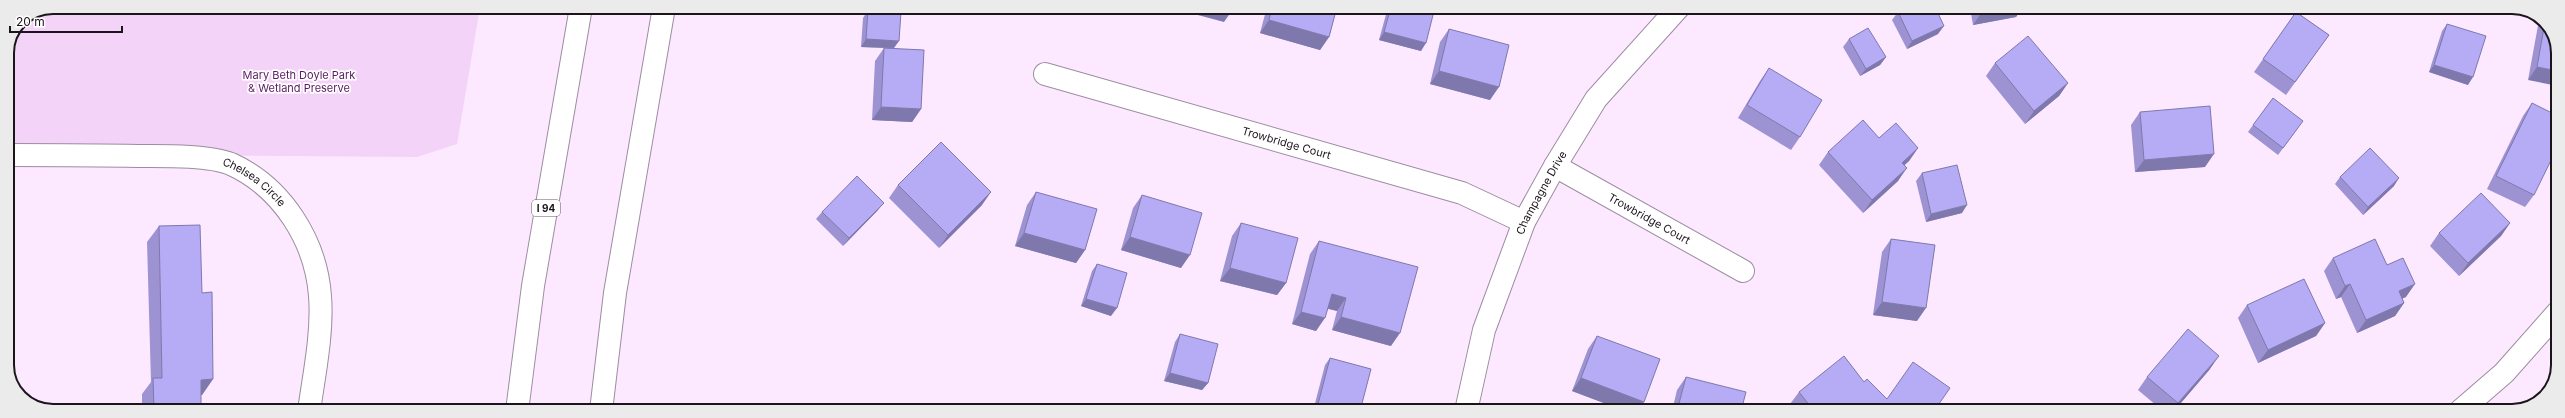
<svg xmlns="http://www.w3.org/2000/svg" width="2565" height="418" viewBox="0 0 2565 418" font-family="Inter,sans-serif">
<rect width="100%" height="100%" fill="#fce9ff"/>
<path fill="#f3d3f7" d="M53,7H480L457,144L417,157L7,154V53L21,20Z"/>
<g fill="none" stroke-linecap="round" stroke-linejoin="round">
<defs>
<g id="minor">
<path id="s1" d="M1045,74L1462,193L1524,222"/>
<path id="s2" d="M7,155C51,155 94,155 138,156C162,156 209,155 231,164C282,187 316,241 320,296C323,332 314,375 309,411"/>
<path id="s3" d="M1555,166L1743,271"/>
<path id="s4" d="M1466,411L1484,330L1524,222L1555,166L1596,99L1679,7"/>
<path d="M2460,411L2504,373L2558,312"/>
</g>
<path id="highway" d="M517,411L533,286L581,7
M601,411L615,293L664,7"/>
</defs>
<use href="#minor" stroke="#9d8ca0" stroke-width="24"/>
<use href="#highway" stroke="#9d8ca0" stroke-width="24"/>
<use href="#minor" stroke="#fff" stroke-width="22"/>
<use href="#highway" stroke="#fff" stroke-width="22"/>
</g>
<path fill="#9d93d3" d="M1267,7H1337L1329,37L1320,50L1260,33Z
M1388,7H1435L1421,51L1379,40Z
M1970,7H2023L2016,17L1973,25Z
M868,10L894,48L921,109L912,122L872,120L875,61L884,48L861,47L863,18Z
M1898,12L1938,34L1907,49L1892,20Z
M2296,12L2329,35L2286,95L2254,72Z
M2540,18L2545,21L2558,47L2528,80L2539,20Z
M2447,24L2468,85L2429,72L2442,31Z
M1449,29L1490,100L1430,84L1440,42Z
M1849,39L1886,57L1880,65L1860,76L1843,47Z
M1995,63L2068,83L2059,96L2025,124L1986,76Z
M1769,68L1800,137L1791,150L1738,118L1760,81Z
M2532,103L2534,195L2525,207L2487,189L2523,116Z
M2140,112L2205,167L2135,172L2131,125Z
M2253,125L2298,128L2278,155L2248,132Z
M1879,138L1918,148L1909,161L1904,165L1898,181L1863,213L1819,165L1828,152Z
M1922,173L1962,213L1926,222L1916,181Z
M2340,177L2394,186L2363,215L2335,184Z
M898,185L982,205L939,248L889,198Z
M1036,192L1085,250L1076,263L1015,246L1027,205Z
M1142,195L1181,268L1121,250L1133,208Z
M878,210L843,246L816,219L822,212Z
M1241,223L1286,283L1277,295L1220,281L1232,236Z
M2510,223L2501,236L2459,276L2430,246L2439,233Z
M159,226L202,293L213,379L202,395H201V411H142V394L151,382L147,242Z
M1891,239L1917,321L1873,315L1882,252Z
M1319,241L1391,346L1332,330L1337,311L1328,309L1316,331L1292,324L1310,254Z
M2333,258L2406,297L2402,298L2404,303L2395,316L2357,333L2341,297L2336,299L2324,271Z
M1097,264L1111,316L1081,306L1092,271Z
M2247,305L2325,323L2316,336L2258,363L2238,318Z
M1180,334L1208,383L1202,390L1164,381L1175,342Z
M1597,336L1638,411H1625L1572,391L1588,349Z
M1330,358L1360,411H1313L1325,365Z
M2210,369L2174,411H2163L2138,390L2147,377Z
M1686,377L1741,411H1672L1677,390Z
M1864,382L1887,399L1934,411H1795L1790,404L1799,392Z"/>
<path fill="#7f78ac" d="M1168,7H1227L1233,9L1224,22Z
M2008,7H2023L2016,17L1973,25L1982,12Z
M1269,20L1329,37L1320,50L1260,33Z
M1944,26L1938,34L1907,49L1912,41Z
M1384,32L1426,43L1421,51L1379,40Z
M866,39L899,41L894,48L861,47Z
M1886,57L1880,65L1860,76L1866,69Z
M2434,65L2473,77L2468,85L2429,72Z
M2537,67L2558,71V86L2528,80Z
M1439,71L1499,87L1490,100L1430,84Z
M2068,83L2059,96L2025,124L2034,111Z
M881,107L921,109L912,122L872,120Z
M1918,148L1909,161L1893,176L1902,163Z
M2214,154L2205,167L2135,172L2144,160Z
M1907,168L1898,181L1863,213L1872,200Z
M2399,178L2394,186L2363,215L2368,207Z
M991,192L982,205L939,248L948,235Z
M884,203L878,210L843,246L849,238Z
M1967,205L1962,213L1926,222L1931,214Z
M2510,223L2501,236L2459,276L2468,263Z
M1024,233L1085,250L1076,263L1015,246Z
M1130,237L1190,255L1181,268L1121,250Z
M1230,268L1286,283L1277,295L1220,281Z
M2350,284L2341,297L2336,299L2345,286Z
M2415,284L2406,297L2390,304L2399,291Z
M1332,294L1346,298L1337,311L1323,307Z
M1086,299L1117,308L1111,316L1081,306Z
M1882,302L1926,308L1917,321L1873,315Z
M2404,303L2395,316L2357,333L2366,320Z
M1301,312L1325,318L1316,331L1292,324Z
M1341,317L1400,333L1391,346L1332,330Z
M2325,323L2316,336L2258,363L2268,350Z
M2219,356L2210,369L2174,411H2173L2178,403Z
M1170,373L1208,383L1202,390L1164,381Z
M1581,378L1644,402L1638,411H1625L1572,391Z
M213,379L202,395L190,396L201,380Z
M1317,408L1329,411H1315Z"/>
<path fill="#b6abf5" stroke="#7f78ac" d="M1227,7H1233V9Z
M1272,7H1337L1329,37L1269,20Z
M1391,7H1435L1426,43L1384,32Z
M1908,7H1935L1944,26L1912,41L1898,12Z
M1981,7H2008L1982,12Z
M868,10L901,12L899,41L866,39Z
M2296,12L2329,35L2295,82L2263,59Z
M2545,22L2558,47V71L2537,67Z
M2447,24L2486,36L2473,77L2434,65Z
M1868,28L1886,57L1866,69L1849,39Z
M1449,29L1509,45L1499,87L1439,71Z
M2028,36L2068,83L2034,111L1995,63Z
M884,48L924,50L921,109L881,107Z
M1769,68L1822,100L1800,137L1747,105Z
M2273,98L2303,121L2283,148L2253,125Z
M2532,103L2558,116V146L2534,195L2496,176Z
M2210,106L2214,154L2144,160L2140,112Z
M1863,120L1879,138L1896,123L1918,148L1902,163L1907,168L1872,200L1828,152Z
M941,142L991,192L948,235L898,185Z
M2370,148L2399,178L2368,207L2340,177Z
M1957,165L1967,205L1931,214L1922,173Z
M857,176L884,203L849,238L822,212Z
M1036,192L1097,209L1085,250L1024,233Z
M2481,193L2510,223L2468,263L2439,233Z
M1142,195L1202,213L1190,255L1130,237Z
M1241,223L1298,238L1286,283L1230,268Z
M200,225L202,293L212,292L213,379L201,380V411H154L153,378H162L159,226Z
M1891,239L1935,245L1926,308L1882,302Z
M2375,239L2387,265L2403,258L2415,284L2399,291L2404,303L2366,320L2350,284L2345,286L2333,258Z
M1319,241L1418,267L1400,333L1341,317L1346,298L1332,294L1325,318L1301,312Z
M1097,264L1127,273L1117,308L1086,299Z
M2304,279L2325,323L2268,350L2247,305Z
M2188,329L2219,356L2178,403L2147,377Z
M1180,334L1218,344L1208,383L1170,373Z
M1597,336L1660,359L1644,402L1581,378Z
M1844,356L1864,382L1867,379L1887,399L1913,362L1950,388L1934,411H1814L1799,392Z
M1330,358L1371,369L1360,411H1329L1317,408Z
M1686,377L1746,392L1741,411H1677Z"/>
<g text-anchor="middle" stroke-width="3.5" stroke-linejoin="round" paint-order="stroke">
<rect fill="#fefefe" stroke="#5f5a5f" stroke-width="1" x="532" y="200" width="28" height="16" rx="3"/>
<g font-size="10" font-weight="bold" fill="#1b141b">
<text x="546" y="212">I 94</text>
</g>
<g font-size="11" fill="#5b1a64" stroke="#fefefe">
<text x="299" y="79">Mary Beth Doyle Park<tspan x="299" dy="13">&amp; Wetland Preserve</tspan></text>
</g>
<g font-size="11" fill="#1b141b" stroke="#fefefe">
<text dy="4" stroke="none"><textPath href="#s1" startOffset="251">Trowbridge Court</textPath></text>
<text dy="4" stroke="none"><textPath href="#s2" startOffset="254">Chelsea Circle</textPath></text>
<text dy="4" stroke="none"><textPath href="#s4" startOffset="232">Champagne Drive</textPath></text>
<text dy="4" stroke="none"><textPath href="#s3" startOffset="108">Trowbridge Court</textPath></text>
</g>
</g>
<path d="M0 0H2565V418H0ZM53 14H2512A39 39 0 0 1 2551 53V365A39 39 0 0 1 2512 404H53A39 39 0 0 1 14 365V53A39 39 0 0 1 53 14Z" fill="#ecebec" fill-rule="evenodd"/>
<path fill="none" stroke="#1b141b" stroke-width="2" d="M53 14H2512A39 39 0 0 1 2551 53V365A39 39 0 0 1 2512 404H53A39 39 0 0 1 14 365V53A39 39 0 0 1 53 14Z"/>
<path d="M10 26v6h112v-6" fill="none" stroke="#1b141b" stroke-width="2"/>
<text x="16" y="26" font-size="12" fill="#1b141b" stroke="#fefefe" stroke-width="3" paint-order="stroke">20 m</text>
</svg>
